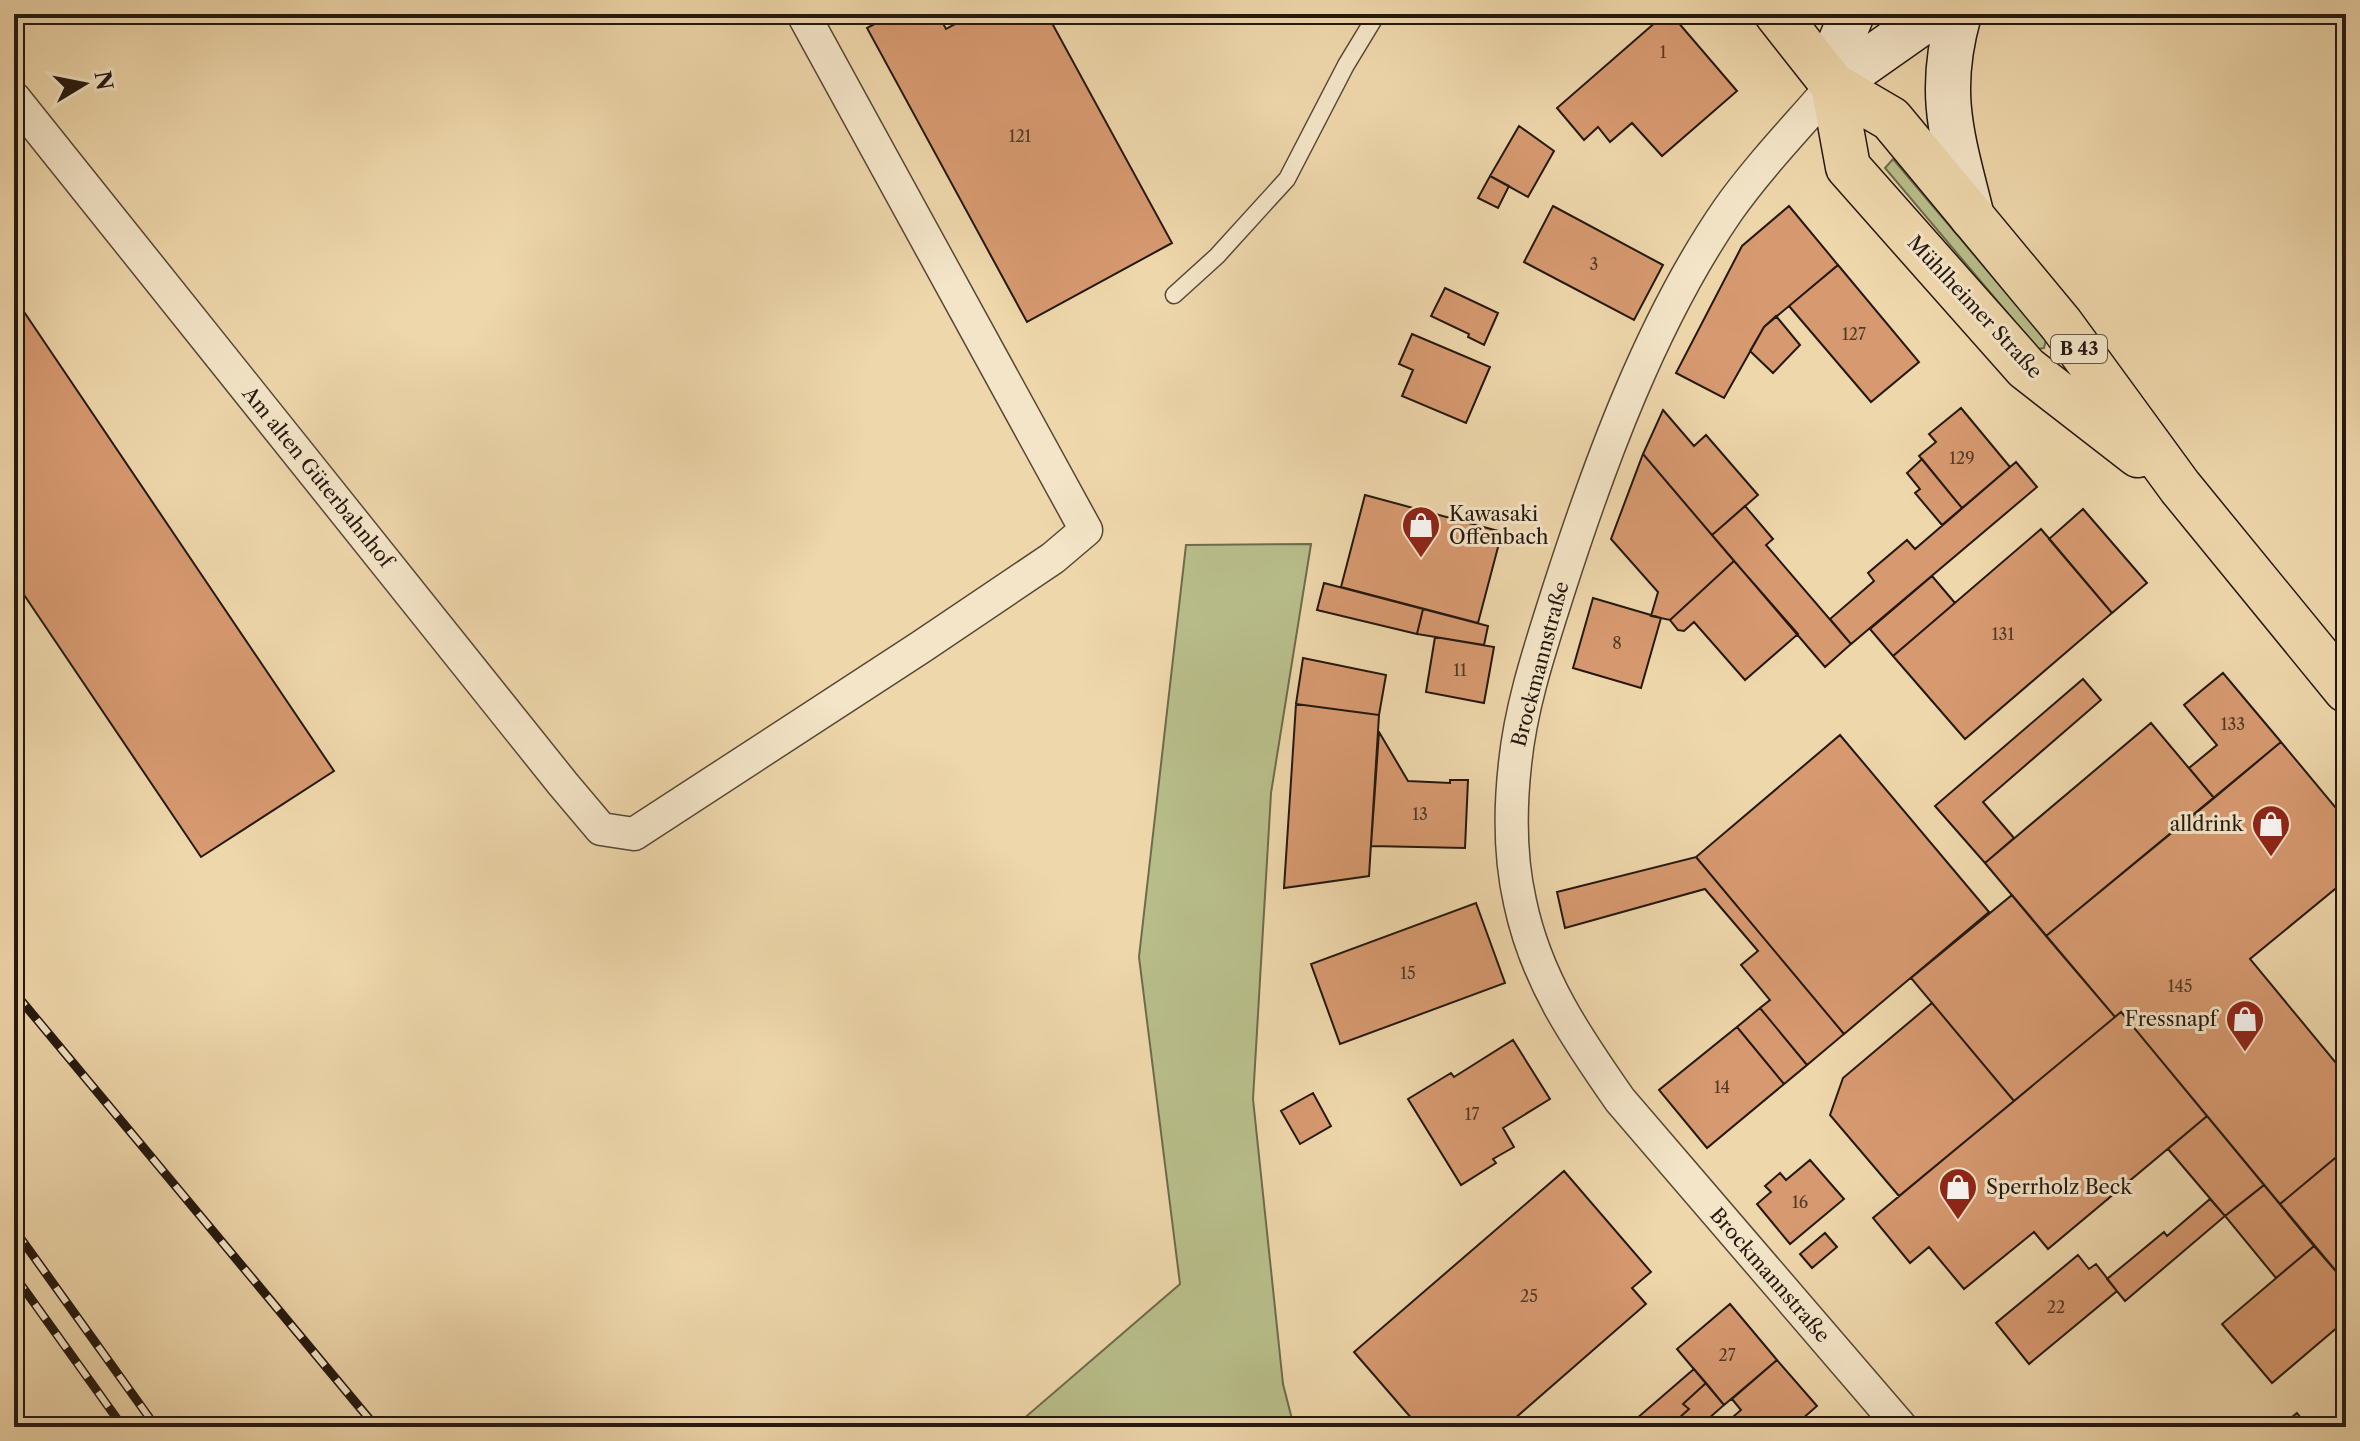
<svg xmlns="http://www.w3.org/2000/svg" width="2360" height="1441" viewBox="0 0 2360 1441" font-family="'Libre Caslon Text',serif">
<rect width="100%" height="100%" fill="#eed7ab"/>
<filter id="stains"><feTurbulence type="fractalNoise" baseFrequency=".0025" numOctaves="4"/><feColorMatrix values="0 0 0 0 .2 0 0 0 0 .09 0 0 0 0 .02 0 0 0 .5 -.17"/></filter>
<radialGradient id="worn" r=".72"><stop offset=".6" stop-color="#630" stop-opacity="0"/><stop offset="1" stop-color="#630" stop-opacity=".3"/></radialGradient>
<path fill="#b8be8a" stroke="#6e6b4c" stroke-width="2" d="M1893,159L2046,340L2044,348L2038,349L1885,168Z
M1311,544L1271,793L1253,1099L1283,1384L1294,1427H1014L1180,1284L1139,957L1186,545Z"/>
<path fill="#d79970" stroke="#24180f" stroke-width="2" d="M893,14H938L946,29L974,14H1047L1172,243L1027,322L867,28Z
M1665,14H1671L1737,91L1662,156L1632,123L1610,142L1598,127L1584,140L1557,108Z
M1519,126L1554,151L1528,197L1490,176Z
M1490,176L1509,186L1498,208L1478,198Z
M1553,206L1663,265L1634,320L1524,262Z
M1789,206L1838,265L1764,327L1724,398L1676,373L1742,246Z
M1838,265L1919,362L1871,402L1789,306Z
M1445,288L1498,313L1484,345L1468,337L1469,334L1431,316Z
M14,297L334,771L201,857L14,580Z
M1776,316L1800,345L1773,373L1750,351L1764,327Z
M1412,334L1490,367L1466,423L1402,396L1413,370L1399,364Z
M1961,408L2010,467L1962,508L1919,456L1936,442L1929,434Z
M1663,410L1694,446L1706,435L1758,495L1712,535L1643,454Z
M1643,454L1734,561L1670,620L1651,616L1658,592L1611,539Z
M1922,459L1962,508L1942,525L1915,493L1920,489L1907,473Z
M2016,462L2037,487L1851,644L1830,619L1874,581L1868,573L1907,540L1915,549Z
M1365,495L1502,532L1478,623L1341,587Z
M1745,506L1773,539L1766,545L1851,644L1825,667L1712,535Z
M2083,509L2147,583L2112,613L2049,539Z
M2041,529L2112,613L1965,739L1893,656Z
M1734,561L1798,634L1745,680L1694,622L1684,631L1678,630L1670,620Z
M1932,576L1955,603L1893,656L1870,629Z
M1324,583L1423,609L1417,634L1317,610Z
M1593,598L1661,618L1641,688L1573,668Z
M1423,609L1488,626L1484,645L1417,634Z
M1435,637L1494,647L1484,703L1426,692Z
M1303,658L1386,675L1379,715L1296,704Z
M2223,673L2281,742L2214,798L2189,768L2217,745L2184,705Z
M2083,679L2101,700L1983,802L2014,838L1985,863L1935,806Z
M1296,704L1379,715L1369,876L1284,888Z
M2151,723L2214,798L2046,936L1985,863Z
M1379,732L1408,781L1450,783V780H1468L1465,848L1371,846Z
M1840,735L1989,912L1844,1034L1696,857Z
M2281,742L2346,820V880L2250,959L2346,1075V1149L2280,1204L2121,1012L2115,1017L2046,936Z
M1696,857L1844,1034L1807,1065L1760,1008L1770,1000L1741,965L1758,951L1705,889L1565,928L1557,892Z
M2012,895L2115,1017L2014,1101L1911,978Z
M1476,903L1505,983L1340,1044L1311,964Z
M1932,1003L2014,1101L1899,1196L1830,1115L1843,1078Z
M1760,1008L1807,1065L1784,1084L1737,1027Z
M2121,1012L2207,1116L2048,1249L2034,1232L1964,1289L1929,1247L1910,1263L1873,1218Z
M1737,1027L1784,1084L1707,1148L1659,1090Z
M1513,1040L1550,1099L1503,1128L1514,1147L1493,1159L1496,1163L1461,1185L1408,1099L1451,1073L1454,1077Z
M1313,1093L1331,1126L1300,1144L1281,1111Z
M2207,1116L2264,1185L2225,1216L2168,1149Z
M2346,1149V1283L2280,1204Z
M1810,1160L1844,1199L1790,1244L1757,1204L1771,1192L1765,1186L1780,1173L1786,1180Z
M1564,1171L1651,1272L1632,1288L1646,1304L1505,1427H1419L1354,1352Z
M2264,1185L2314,1246L2276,1278L2225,1216Z
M2210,1199L2225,1216L2125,1301L2107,1279L2164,1232L2167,1236Z
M1825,1233L1837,1247L1812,1268L1800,1254Z
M2314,1246L2346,1283V1320L2272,1383L2222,1324Z
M2078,1255L2089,1269L2096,1264L2117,1291L2029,1364L1996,1323Z
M1730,1304L1777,1360L1724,1405L1677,1349Z
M1777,1360L1817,1406L1793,1427H1744L1734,1416L1741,1410L1732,1399Z
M1694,1369L1706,1383L1683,1404L1689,1409L1669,1427H1643L1636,1419Z
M1706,1383L1724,1405L1699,1427H1669L1689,1409L1683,1404Z
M2297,1413L2308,1427H2280Z"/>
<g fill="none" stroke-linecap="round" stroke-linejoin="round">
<defs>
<path id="lane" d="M1174,295L1217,256L1287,179L1346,65L1377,14"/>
<path id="street" d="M1833,85C1798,126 1759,166 1728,210C1652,320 1600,462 1559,589C1541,646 1521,704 1515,764C1510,809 1510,858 1520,902C1536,979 1576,1037 1620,1100L1901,1427
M14,98L563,784L601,829L634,834L921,647L1053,558L1086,530L803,14"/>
<path id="secondary" d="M1959,14C1936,95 1953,139 1972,217
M1833,85L1934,14
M1833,85L1839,45L1852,14"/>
<path id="primary" d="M1777,14L1833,85L1891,119L2061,324L2180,487L2346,690
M1833,85L1848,167L2026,368L2138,455"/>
</defs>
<use href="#lane" stroke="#564836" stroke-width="19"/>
<use href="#street" stroke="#564836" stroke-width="35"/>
<use href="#secondary" stroke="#24180f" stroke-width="47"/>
<use href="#primary" stroke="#24180f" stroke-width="47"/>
<use href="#lane" stroke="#f4e5c8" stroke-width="16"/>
<use href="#street" stroke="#f4e5c8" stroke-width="32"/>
<use href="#secondary" stroke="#f4e5c8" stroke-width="44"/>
<use href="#primary" stroke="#eed7ab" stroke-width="44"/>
<defs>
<path id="rail" d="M14,992L376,1427
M14,1229L156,1427
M14,1275L123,1427"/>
</defs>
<use href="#rail" stroke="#24180f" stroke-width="9"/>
<use href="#rail" stroke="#f4e5c8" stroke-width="6" stroke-dasharray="18" stroke-linecap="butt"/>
</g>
<defs>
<symbol id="shop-pin" viewBox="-11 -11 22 30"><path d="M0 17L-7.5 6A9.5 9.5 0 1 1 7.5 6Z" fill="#8f2418" stroke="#f4e5c8"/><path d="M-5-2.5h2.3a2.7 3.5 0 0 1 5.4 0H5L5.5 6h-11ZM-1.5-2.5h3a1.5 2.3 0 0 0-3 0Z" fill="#fff"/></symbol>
</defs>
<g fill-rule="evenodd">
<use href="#shop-pin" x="1399" y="503" width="44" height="60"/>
<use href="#shop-pin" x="2249" y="802" width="44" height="60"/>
<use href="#shop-pin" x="2223" y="997" width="44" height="60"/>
<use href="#shop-pin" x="1936" y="1165" width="44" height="60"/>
</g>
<g text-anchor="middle" stroke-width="6" stroke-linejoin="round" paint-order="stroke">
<g font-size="16" fill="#513827">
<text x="1663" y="58">1</text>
<text x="1020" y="142">121</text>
<text x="1594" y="270">3</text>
<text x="1854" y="340">127</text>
<text x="1962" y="464">129</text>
<text x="2003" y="640">131</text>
<text x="1617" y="649">8</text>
<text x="1460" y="676">11</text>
<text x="2233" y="730">133</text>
<text x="1420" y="820">13</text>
<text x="1408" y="979">15</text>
<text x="2180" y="992">145</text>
<text x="1722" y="1093">14</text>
<text x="1472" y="1120">17</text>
<text x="1800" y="1208">16</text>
<text x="1529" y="1302">25</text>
<text x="2056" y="1313">22</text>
<text x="1727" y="1361">27</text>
</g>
<rect fill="#f4e5c8" stroke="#625646" stroke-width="2" x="2051" y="335" width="56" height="28" rx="6"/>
<g font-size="18" font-weight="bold" fill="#24180f">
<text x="2079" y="355">B 43</text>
</g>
<g font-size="20" fill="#24180f" stroke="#f4e5c8">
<text transform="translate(1975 307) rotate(47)" y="7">Mühlheimer Straße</text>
<text transform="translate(318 477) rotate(51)" y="7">Am alten Güterbahnhof</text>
<text transform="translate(1540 664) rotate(-75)" y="7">Brockmannstraße</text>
<text transform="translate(1770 1275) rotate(49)" y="7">Brockmannstraße</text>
</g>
<g font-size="20" fill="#24180f" stroke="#f4e5c8" text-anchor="start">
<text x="1449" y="521">Kawasaki<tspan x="1449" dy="23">Offenbach</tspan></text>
<text x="2243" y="831" text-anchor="end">alldrink</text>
<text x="2217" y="1026" text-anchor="end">Fressnapf</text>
<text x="1986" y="1194">Sperrholz Beck</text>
</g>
</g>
<rect width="2360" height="1441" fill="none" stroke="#eed7ab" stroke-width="48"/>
<rect x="16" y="16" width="2328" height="1409" fill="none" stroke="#24180f" stroke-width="4"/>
<rect x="24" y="24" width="2312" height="1393" fill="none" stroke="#24180f" stroke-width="2"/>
<g transform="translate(84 84) rotate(80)" stroke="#f4e5c8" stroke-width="6" paint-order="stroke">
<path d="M0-6L14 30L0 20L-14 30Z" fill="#24180f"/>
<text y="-12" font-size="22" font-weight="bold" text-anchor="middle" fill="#24180f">N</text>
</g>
<rect width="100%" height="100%" filter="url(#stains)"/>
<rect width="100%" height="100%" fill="url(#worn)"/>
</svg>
